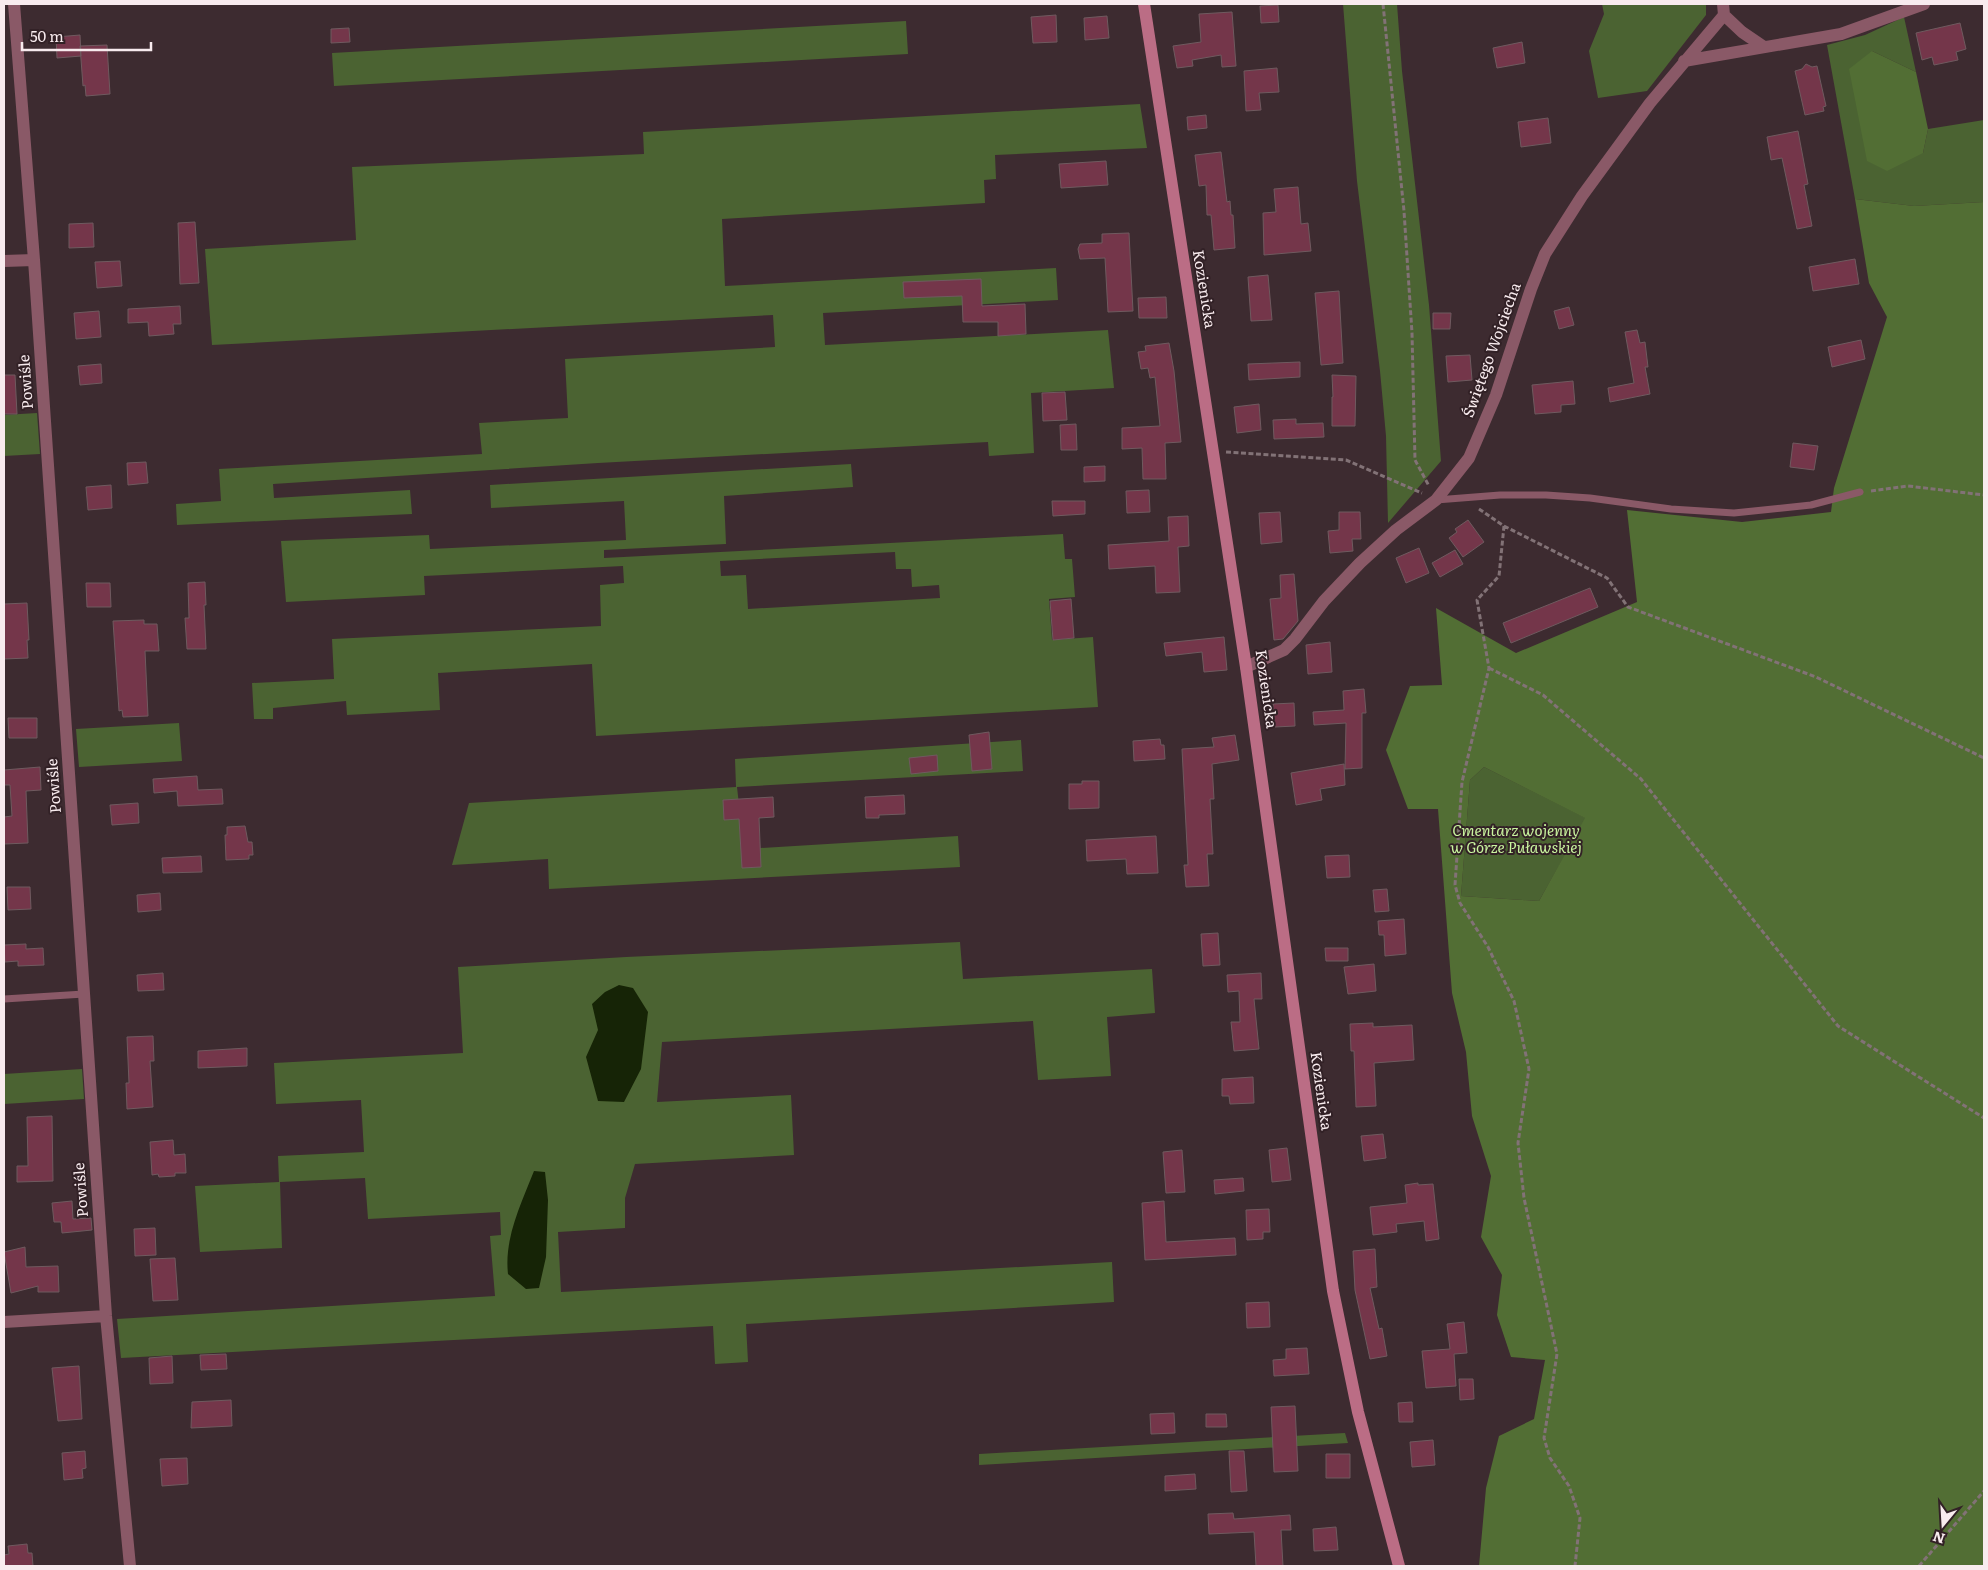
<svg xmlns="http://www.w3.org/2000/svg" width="1988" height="1570" viewBox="0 0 1988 1570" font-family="Literata,serif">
<rect width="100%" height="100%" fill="#3d2b30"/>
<path fill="#4b6332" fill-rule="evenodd" d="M1343,4H1397L1402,71L1429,305L1441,461L1388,523L1386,436L1380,371L1357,181Z
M1602,4H1706V15L1647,91L1598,98L1589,51L1604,14Z
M1904,17L1916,72L1872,51L1923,153L1928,129L1984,120V202L1914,206L1855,199L1827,45L1865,35Z
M906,21L908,54L334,86L332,53Z
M1140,104L1147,148L995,155L996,179L984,180L985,203L722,219L725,286L1056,268L1058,300L823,313L825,345L1108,330L1114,388L1031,393L1034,453L989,456L988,442L598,463L273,484L274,498L410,490L412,514L177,525L176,504L221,501L219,469L482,454L479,423L568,418L565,359L775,347L773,315L212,345L205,249L356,240L352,167L644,154L643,132Z
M37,413L40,454L4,456V415Z
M851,464L853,487L724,496L726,544L604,550V558L1063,534L1065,559H1072L1075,597L1049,599L1052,640L1093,637L1098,707L596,736L592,664L438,673L440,710L347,715L346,701L273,708V719H254L252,683L334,679L332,639L601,626L600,585L624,583L623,566L424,576L425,595L286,602L281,541L429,535L430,549L626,540L624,501L491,508L490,485ZM895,552L896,569H911L912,587L939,585L940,598L748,609L746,575L721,576L720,561Z
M179,723L182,761L79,767L76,729Z
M1021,740L1023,771L737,787L744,849L958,836L960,867L549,889L548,859L452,865L469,803L736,787L735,759Z
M1484,767L1586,818L1539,901L1461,896L1470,780Z
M960,942L963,979L1152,969L1155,1013L1107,1017L1111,1076L1038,1080L1033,1021L662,1042L657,1102L791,1095L794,1155L635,1164L625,1198V1228L558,1232L561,1292L1112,1262L1114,1302L746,1324L748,1362L715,1364L713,1326L121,1358L117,1319L495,1296L490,1236L501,1235L500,1212L368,1219L365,1178L280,1182L282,1248L200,1252L195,1186L279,1182L278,1156L364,1152L361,1100L276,1104L274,1063L463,1053L458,967L626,957Z
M82,1069L84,1099L4,1104V1074Z
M1345,1433L1348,1443L979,1465V1454Z"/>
<path fill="#526e34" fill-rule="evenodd" d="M1872,51L1916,72L1928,129L1923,153L1887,171L1867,161L1849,69Z
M1855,199L1914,206L1984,202V1566H1479L1486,1488L1499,1436L1534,1419L1545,1360L1511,1357L1497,1315L1502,1275L1481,1237L1491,1176L1472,1116L1466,1052L1452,993L1438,809H1408L1386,750L1410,686L1442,685L1436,608L1516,653L1637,602L1627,510L1742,522L1831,512L1834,488L1887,317L1869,283ZM1484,767L1585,818L1539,901L1461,896L1470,780Z"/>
<path fill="#162406" d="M619,985L633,988L648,1012L641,1069L624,1102L598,1101L586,1057L598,1030L592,1004L605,992Z
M534,1171L545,1172L548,1200L546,1257L539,1288L526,1289L508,1274C504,1238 521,1204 534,1171Z"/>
<path fill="#74364a" stroke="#6f5a5f" d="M1278,5L1279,22L1261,23L1260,6Z
M1232,12L1236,66L1222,67L1221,55L1192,60L1193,66L1177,68L1173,46L1201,42L1199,14Z
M1056,15L1057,42L1033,43L1031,17Z
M1107,16L1109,38L1085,40L1084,18Z
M1960,23L1966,49L1956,52L1958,60L1934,65L1932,57L1922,60L1916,33Z
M349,28L350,42L331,43V29Z
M80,35L81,56L57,58L56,37Z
M1522,42L1525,63L1497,68L1493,48Z
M107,45L110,94L86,96L85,85L83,86L80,46Z
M1806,64L1812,67L1817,66L1826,106L1823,107L1824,111L1805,115L1795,71L1802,69Z
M1277,68L1279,92L1259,93L1261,110L1246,111L1244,71Z
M1206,115L1207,128L1188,130L1187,117Z
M1548,118L1551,143L1521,147L1518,122Z
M1798,131L1808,184L1804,185L1812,226L1797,229L1782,158L1771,160L1767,137Z
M1221,152L1227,202L1230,201L1231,215H1233L1235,248L1214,250L1211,215H1207L1206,185L1199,186L1195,155Z
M1106,161L1108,185L1061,188L1059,164Z
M1298,187L1301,224L1308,223L1311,251L1264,255L1263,213L1276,212L1274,189Z
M195,222L199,283L180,284L178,223Z
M93,223L94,247L69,248V224Z
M1129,233L1133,311L1108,312L1105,258L1080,259L1078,249L1080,244L1102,243V234Z
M1855,259L1859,284L1813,291L1809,267Z
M120,261L122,286L97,288L95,262Z
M1268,275L1272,320L1251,321L1248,277Z
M981,279L982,306L1025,304L1026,334L998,336V322H963L962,296L904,298L903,282Z
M1339,291L1343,363L1321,365L1315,293Z
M1166,297L1167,318H1139L1138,298Z
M180,306L181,324H173L174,334L149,336L148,322L128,323V309Z
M1569,307L1574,325L1559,329L1554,311Z
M99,311L101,337L76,339L74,313Z
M1433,313H1451L1450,329H1433Z
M1637,330L1640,343L1645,342L1648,367H1645L1650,394L1610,402L1608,388L1634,383L1625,332Z
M1861,340L1865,359L1832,367L1828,347Z
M1169,343L1174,371L1181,442L1165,443L1166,479H1143L1142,448L1122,449V428L1160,426L1155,377L1150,378L1148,368L1141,369L1138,352L1146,351L1145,346Z
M1470,355L1472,380L1448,382L1446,356Z
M1300,362V377L1249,380L1248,364Z
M101,364L102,383L80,385L78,366Z
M4,375H15L17,414H4Z
M1332,375L1356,376L1355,426H1332V397H1333Z
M1573,381L1575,404L1561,405V412L1535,414L1532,385Z
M1065,392L1067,420L1043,421L1042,393Z
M1259,404L1261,430L1237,433L1234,407Z
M1296,419V424L1323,423L1324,437L1274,439L1273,420Z
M1076,424L1077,450H1061L1060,425Z
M1793,443L1818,446L1814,470L1790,467Z
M146,462L148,483L128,485L127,463Z
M1105,466V481L1084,482V467Z
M111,485L112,508L88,510L86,487Z
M1149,490L1150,512L1127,513L1126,491Z
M1052,501H1085V514L1053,516Z
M1280,512L1282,542L1261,544L1259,513Z
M1339,512H1360L1361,539H1352L1353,551L1330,553L1328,531L1339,530Z
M1188,516L1189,546L1178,547L1180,592L1156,593L1155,566L1109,569L1108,545L1169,541L1168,517Z
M1468,520L1484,542L1463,557L1449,538L1457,532L1455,529Z
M1419,548L1429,573L1406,583L1396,558Z
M1455,550L1463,564L1440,577L1432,563Z
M1294,574L1298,621L1283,639L1274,640L1270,599L1281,598L1280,575Z
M205,582L206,605H204L206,649H187L185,618H189L188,583Z
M86,583H110L111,607H87Z
M1590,588L1598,607L1511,643L1503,623Z
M1071,599L1074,638L1053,640L1050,601Z
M27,603L29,640H27L28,658L4,659V604Z
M144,620V624H157L159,651H145L148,716L123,717L122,710L119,711L113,621Z
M1224,637L1227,670L1204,672L1202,652L1166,656L1164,643Z
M1330,642L1332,672L1308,674L1306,645Z
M1364,689L1366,713H1362V768L1345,769L1346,723L1314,725L1313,712L1344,710L1343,691Z
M1294,703L1295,726L1275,727L1273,704Z
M8,718H37V738H9Z
M989,732L992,769L972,771L969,735Z
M1235,735L1239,760L1212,764L1214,799H1210L1213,854H1207L1209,886L1186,887L1184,865H1188L1182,749L1214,747L1212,738Z
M1160,739L1161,745H1164L1165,759L1134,761L1133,741Z
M937,755L938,771L911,774L909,758Z
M1344,764L1345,785L1320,789L1322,800L1296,805L1291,773Z
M40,767L41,790L26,791L28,843L4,844V817L12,816L10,785H4V770Z
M197,776L198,790L222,789L223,804L178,806L177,791L154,793L153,779Z
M1082,781H1099V808L1069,809V784H1082Z
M904,795L905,814L879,815V818H866L865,797Z
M773,797L774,817L759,818L761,867L742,868L739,819L724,820L723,800Z
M138,803L139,823L112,825L110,805Z
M245,826L248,842H252L253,855H249V859L226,860L225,835H227V827Z
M1156,836L1158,873L1127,874L1126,859L1087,861L1086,840Z
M1349,855L1350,877L1327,878L1325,856Z
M201,856L202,872L163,873L162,858Z
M7,887H30L31,909L8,910Z
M1387,889L1389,911L1375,912L1373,890Z
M160,893L161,910L138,912L137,895Z
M1404,919L1406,954L1385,956L1384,935H1379L1378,921Z
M1218,933L1220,965L1203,966L1201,934Z
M26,944V949L43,948L44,965L18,966V961L5,962L4,945Z
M1325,948H1348V961H1326Z
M1374,964L1376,991L1348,994L1344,967Z
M163,973L164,990L138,991L137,975Z
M1261,973L1262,999H1254L1259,1049L1234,1051L1231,1022H1240L1239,991L1228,992L1227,975Z
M1373,1023V1027L1412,1025L1414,1060L1374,1063L1376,1106L1356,1107L1354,1051H1351L1350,1024Z
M153,1036L154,1061H150L153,1107L127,1109L126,1083H129L127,1037Z
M247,1048V1066L198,1068V1051Z
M1253,1077L1254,1103L1230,1104L1229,1096H1222V1079Z
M52,1116L53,1181L17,1182V1166H28L27,1117Z
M1383,1134L1386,1158L1364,1161L1361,1136Z
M173,1140L174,1155L185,1154L186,1173H175V1176L159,1177L158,1174L152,1175L150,1142Z
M1287,1148L1291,1180L1272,1182L1269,1150Z
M1182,1150L1185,1192L1166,1193L1163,1152Z
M1243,1178L1244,1191L1215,1194L1214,1180Z
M1418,1183V1185L1433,1184L1439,1239L1426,1241L1424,1221L1396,1224L1397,1232L1373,1235L1370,1207L1407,1203L1405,1185Z
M72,1201L73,1219L91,1218L92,1230L62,1233L61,1222H54L52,1203Z
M1164,1201L1166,1242L1235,1238L1236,1255L1145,1260L1142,1203Z
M1269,1209L1270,1232H1263V1239L1247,1240L1246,1210Z
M155,1228L156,1255L135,1256L134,1229Z
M25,1247L26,1267L58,1266L59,1292H38V1286L11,1293L4,1252Z
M1375,1249L1377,1287L1370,1288L1379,1329L1382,1328L1387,1356L1370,1359L1355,1290L1353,1251Z
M175,1258L178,1300L153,1301L150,1259Z
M1269,1302L1270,1327L1247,1328L1246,1303Z
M1464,1322L1467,1353L1454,1354L1456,1386L1426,1388L1422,1351L1450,1349L1447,1324Z
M1307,1348L1309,1374L1274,1376L1273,1360L1286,1359V1349Z
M226,1354L227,1369L201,1370L200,1355Z
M172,1356L173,1383L150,1384L149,1358Z
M79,1366L82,1419L58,1421L52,1368Z
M1459,1379H1473L1474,1399L1460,1400Z
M231,1400L232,1426L191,1428L192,1402Z
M1412,1402L1413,1422H1399L1398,1403Z
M1295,1406L1298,1471L1274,1472L1271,1407Z
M1174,1413L1175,1433L1151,1434L1150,1414Z
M1206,1414H1226L1227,1427H1206Z
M1433,1440L1435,1465L1412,1467L1410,1442Z
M85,1451L86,1468L82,1469L83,1478L64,1480L62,1453Z
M1229,1451H1244L1247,1491L1231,1492Z
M1326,1454H1350V1478H1326Z
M187,1458L188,1484L162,1486L160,1459Z
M1195,1474L1196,1489L1165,1491V1476Z
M1233,1513L1234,1519L1290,1515L1291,1530H1281L1283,1566H1256L1254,1532L1209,1534L1208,1514Z
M1336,1527L1338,1550L1314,1551L1313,1529Z
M27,1544L28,1553H32L33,1566H4V1555L9,1554L8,1546Z"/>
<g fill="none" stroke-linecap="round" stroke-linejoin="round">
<path stroke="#827276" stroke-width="3" stroke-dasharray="5 2.5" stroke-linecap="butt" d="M1383,4L1404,211L1412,333L1415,460L1429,486
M1226,452L1346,460L1422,493
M1871,491L1908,486L1984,495
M1479,509L1504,526L1499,576L1477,600L1489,668L1462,782L1455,885L1460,903L1488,947L1514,1001L1529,1069L1518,1143L1524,1198L1557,1354L1544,1438L1550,1458L1569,1486L1580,1518L1575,1566
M1504,526L1607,578L1628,607L1816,677L1984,758
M1489,668L1543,695L1641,779L1838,1026L1984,1118
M1919,1566L1984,1491"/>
<path stroke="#8a5967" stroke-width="7" d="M1436,500L1500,495H1546L1590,498L1671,509L1734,513L1811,505L1860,492
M4,999L84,994"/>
<path stroke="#8a5967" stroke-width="12" d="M14,4L34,260L106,1316L130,1566
M1724,15L1742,32L1764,47
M1684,61L1841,34L1924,4
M4,261L34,260
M1246,667L1284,650L1295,639L1324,601L1360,563L1396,530L1436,500L1469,458L1496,395L1531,289L1545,254L1582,196L1650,103L1724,15L1723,4
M4,1322L106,1316"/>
<path stroke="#bb6d85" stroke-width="12" d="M1144,4L1246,667L1333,1291L1358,1412L1399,1566"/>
</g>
<g text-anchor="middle" stroke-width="4" stroke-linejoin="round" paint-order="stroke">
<g font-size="15" fill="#f8ebee" stroke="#322126">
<text transform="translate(1204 289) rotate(81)" y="5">Kozienicka</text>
<text transform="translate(1492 350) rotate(-70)" y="5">Świętego Wojciecha</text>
<text transform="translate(26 382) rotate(-94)" y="5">Powiśle</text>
<text transform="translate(1266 689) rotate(82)" y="5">Kozienicka</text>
<text transform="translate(54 786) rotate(-94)" y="5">Powiśle</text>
<text transform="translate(1321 1091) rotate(82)" y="5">Kozienicka</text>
<text transform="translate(81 1190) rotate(-94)" y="5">Powiśle</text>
</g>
<g font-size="15" font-style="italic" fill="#c9f59f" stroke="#322126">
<text x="1516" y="836">Cmentarz wojenny<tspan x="1516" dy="17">w Górze Puławskiej</tspan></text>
</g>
</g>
<rect width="1988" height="1570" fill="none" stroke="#f8ebee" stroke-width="10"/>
<g transform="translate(1943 1525) rotate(198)" stroke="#322126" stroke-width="4" paint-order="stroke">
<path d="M0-4L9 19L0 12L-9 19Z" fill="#f8ebee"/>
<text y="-8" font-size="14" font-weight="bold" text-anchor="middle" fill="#f8ebee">N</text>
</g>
<path d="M22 42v8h129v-8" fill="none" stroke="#f8ebee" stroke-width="2.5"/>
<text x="30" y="42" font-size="15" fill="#f8ebee" stroke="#322126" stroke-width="4" paint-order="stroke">50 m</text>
</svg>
